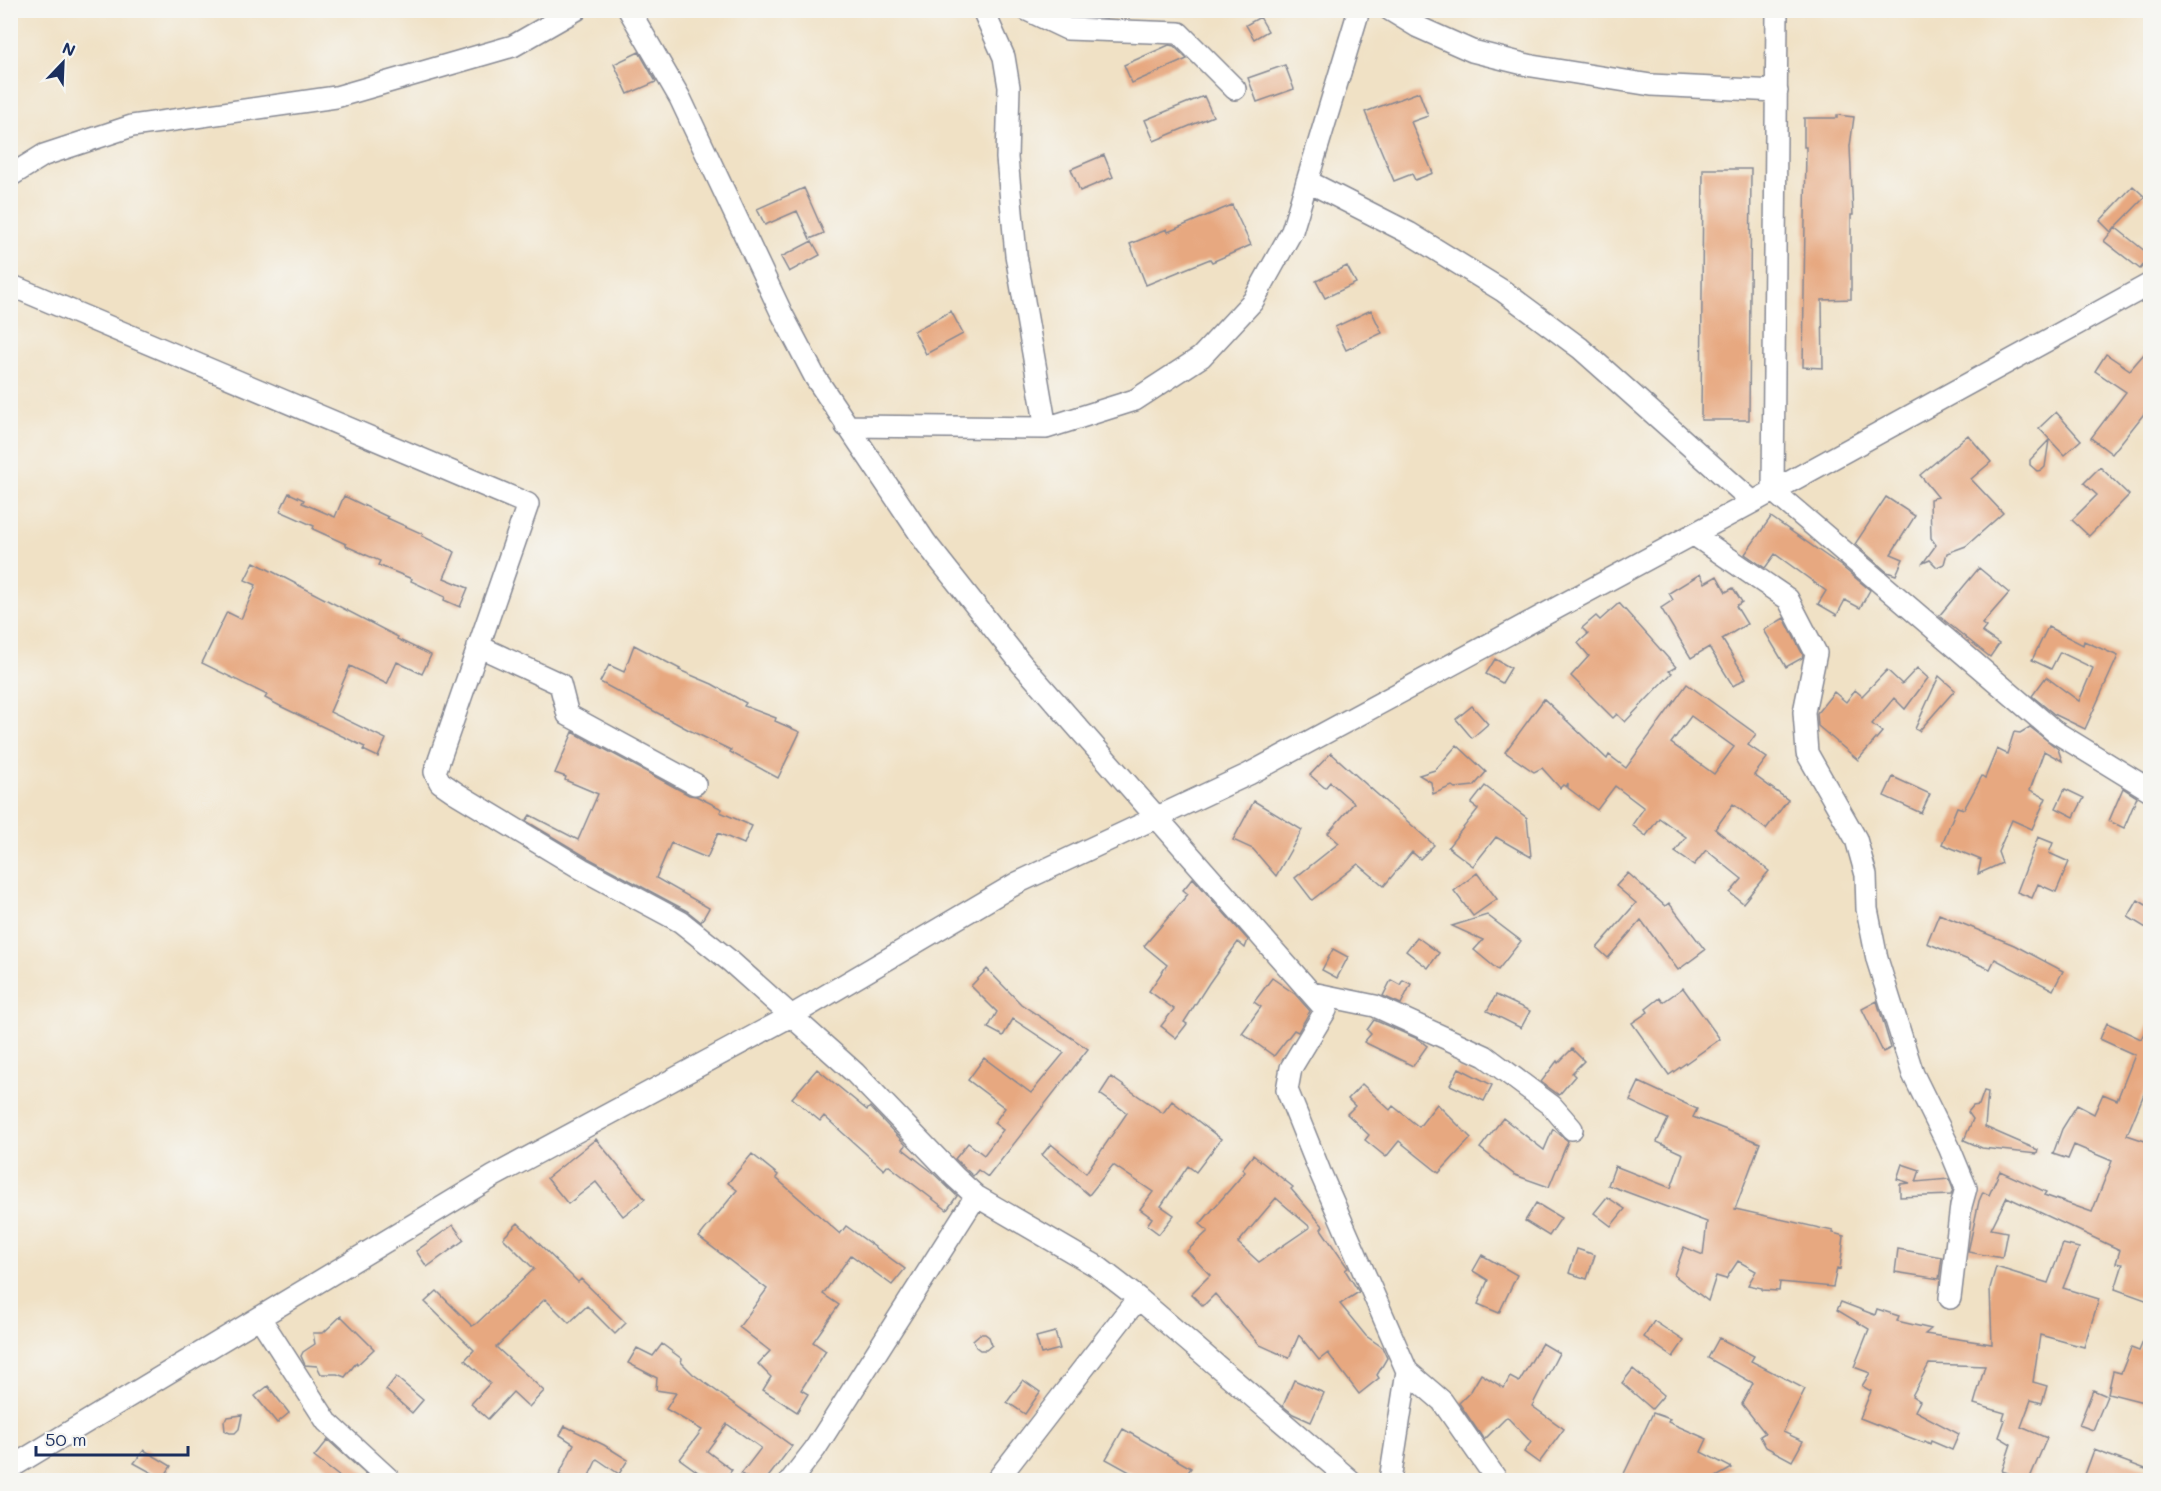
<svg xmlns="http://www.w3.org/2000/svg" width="2161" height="1491" viewBox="0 0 2161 1491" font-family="Mali,sans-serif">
<rect width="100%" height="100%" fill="#f6f6f2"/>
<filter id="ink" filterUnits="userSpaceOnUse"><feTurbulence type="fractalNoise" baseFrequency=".0167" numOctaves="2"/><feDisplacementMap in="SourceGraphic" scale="12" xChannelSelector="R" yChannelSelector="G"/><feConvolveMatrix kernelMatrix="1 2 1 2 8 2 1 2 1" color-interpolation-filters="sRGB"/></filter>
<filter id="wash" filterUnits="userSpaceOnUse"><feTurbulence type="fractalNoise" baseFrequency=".008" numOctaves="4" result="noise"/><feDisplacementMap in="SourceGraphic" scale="24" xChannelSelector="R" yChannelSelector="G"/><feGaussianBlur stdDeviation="1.35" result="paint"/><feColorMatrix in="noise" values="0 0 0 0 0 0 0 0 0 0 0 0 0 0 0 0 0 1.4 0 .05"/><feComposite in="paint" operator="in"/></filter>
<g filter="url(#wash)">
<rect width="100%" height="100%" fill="#f0e1c5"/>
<g id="blocks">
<path fill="#e7a880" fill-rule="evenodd" d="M1260,17L1268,31L1254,39L1246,25Z
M1169,45L1174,46L1187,59L1132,83L1124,65Z
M639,52L656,82L628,94L614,64Z
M1285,65L1294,89L1257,102L1248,78Z
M1419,92L1428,116L1411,122L1433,173L1415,180L1412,174L1394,181L1365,112Z
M1204,96L1213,116L1154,141L1145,120Z
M1837,115L1854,117L1850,146L1853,215H1851V299L1822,300L1823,368L1803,367L1806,147H1804V118H1837Z
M1104,155L1113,177L1080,191L1071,169Z
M1703,169H1751L1749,420H1701Z
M2133,186L2145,197L2111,232L2100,221Z
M804,188L824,233L810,239L797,211L765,225L757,209Z
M1232,205L1251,245L1212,262L1210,259L1146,285L1130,244L1167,229L1168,232Z
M2115,227L2151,256L2140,269L2104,241Z
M812,241L820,255L789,272L781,257Z
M1347,266L1356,283L1325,298L1316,281Z
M1371,310L1382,333L1346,350L1335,327Z
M951,311L963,334L926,354L914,331Z
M2151,346V405L2112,454L2091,438L2126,392L2095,371L2106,354L2130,370Z
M2056,412L2081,440L2064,455L2039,428Z
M1968,435L1991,462L1971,479L2003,513L1966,546L1947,553L1944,564L1937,567L1930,560L1923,563L1936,545L1931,538L1930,499L1938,497L1920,475Z
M2049,440L2045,467L2042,470L2037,471L2030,465V460Z
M2100,467L2129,495L2089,536L2072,520L2097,495L2084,483Z
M289,493L304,500L302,503L335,517L344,496L388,517L387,518L423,534L422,536L455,552L444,578L468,588L460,607L444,600L445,597L411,581L412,579L378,565L380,561L346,546V544L313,529L314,526L280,511Z
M1886,497L1915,516L1891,554L1903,559L1896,575L1887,572L1855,544Z
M1771,517L1841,566L1870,590L1860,608L1845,600L1837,615L1818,604L1826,591L1775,554L1765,568L1745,554Z
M254,562L398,637L397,639L431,655L422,674L397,662L387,684L350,666L330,712L386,739L378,757L363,750L365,747L282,707L265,698L267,695L202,663L227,612L241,619L256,585L245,580Z
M1979,568L2009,593L1982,624L1986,627L1982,632L1999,644L1990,657L1939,616Z
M1700,574L1705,583L1717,576L1726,592L1733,588L1742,602L1736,606L1747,624L1722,639L1746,678L1733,686L1709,647L1691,658L1661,608L1673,600L1669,593Z
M1619,603L1676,667L1669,671L1672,673L1625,722L1617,714L1613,718L1571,676L1589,656L1578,643L1588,634L1582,628L1596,616L1600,620Z
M1784,618L1803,655L1802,658L1786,667L1764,630Z
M2048,627L2083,645L2084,641L2118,656L2085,729L2054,714L2032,696L2046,677L2079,701L2093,668L2060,652L2051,669L2032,660Z
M634,645L680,669L679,670L712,684L746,703L744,706L776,718L775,721L800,732L778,778L730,752L731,750L689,730L600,682L609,665L624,672Z
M1495,659L1511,668L1502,683L1486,674Z
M1917,668L1928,678L1905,709L1894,698L1872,724L1882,732L1858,760L1818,726L1817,713L1834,692L1846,702L1855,690L1862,696L1887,670L1902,684Z
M1939,676L1955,690L1919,731L1915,729Z
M1687,684L1756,734L1748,745L1767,758L1754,775L1788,800L1766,829L1733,804L1715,829L1769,871L1743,903L1730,893L1742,879L1706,850L1694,865L1675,852L1686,837L1659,818L1646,836L1632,825L1644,808L1615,786L1597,810L1568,788V783L1566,787L1563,785L1560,788L1542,768L1534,772L1505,752L1544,699L1607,759L1609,755L1626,768ZM1691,716L1734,747L1714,774L1671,743Z
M1472,706L1488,724L1472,738L1456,719Z
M2030,727L2058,749L2062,761L2044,751L2030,790L2046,798L2032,829L2012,820L1998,852L2002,863L1978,874L1981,860L1942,844L1957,807L1964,809L1982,776L1985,778L1997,749L2007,754L2014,732L2020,733Z
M573,732L689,795L696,796L722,809L720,812L752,826L744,844L718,833L707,858L671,843L656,878L709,908L701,922L687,911L588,858L526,821L530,815L578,840L598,794L565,780L566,777L555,773Z
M1457,745L1486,772L1474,786L1455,788L1452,786L1433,794L1431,782L1419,775L1435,770Z
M1331,753L1434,845L1420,859L1412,852L1384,886L1358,864L1312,900L1295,878L1339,843L1328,833L1354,803L1330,782L1325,788L1310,775Z
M1893,777L1930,794L1921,813L1884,796Z
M1485,786L1527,818L1531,857L1496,837L1473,866L1448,847L1478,809L1471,804Z
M2123,788L2137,797L2124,828L2109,821Z
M2065,789L2084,798L2074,817L2056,808Z
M1254,801L1302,830L1276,876L1253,849L1233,840Z
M2038,837L2053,843L2049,853L2069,862L2056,892L2038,884L2032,898L2017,892Z
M1477,873L1497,899L1473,916L1454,891Z
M1628,873L1665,906L1669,903L1705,950L1678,970L1641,920L1608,958L1597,948L1636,903L1616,886Z
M1193,878L1248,940L1245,948L1238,942L1209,983L1184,1022L1187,1024L1176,1038L1161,1026L1174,1009L1149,991L1167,965L1144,946L1188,894L1183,890Z
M2138,900L2151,908V931L2128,917Z
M1939,914L2014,945L2063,971L2053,990L1995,959L1990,969L1927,943Z
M1487,915L1521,941L1498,970L1474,950L1483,940L1452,926Z
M1417,937L1439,953L1428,968L1406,951Z
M1333,949L1348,957L1337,978L1322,970Z
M987,969L1021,1004L1088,1049L988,1177L978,1170L973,1176L955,1159L968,1143L984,1155L1003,1130L994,1123L1005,1108L968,1080L984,1058L1031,1093L1064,1053L1013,1019L1003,1036L988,1028L997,1012L971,986Z
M1272,978L1295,994L1310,1011L1298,1032L1294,1030L1274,1056L1242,1033L1261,1007L1254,1002Z
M1391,980L1400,985L1403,980L1411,984L1401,1004L1383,996Z
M1683,988L1720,1039L1669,1075L1632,1023L1648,1012L1646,1009L1660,998L1663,1002Z
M1496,995L1530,1011L1521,1028L1487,1011Z
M1877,1001L1891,1048L1883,1052L1862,1009Z
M2151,1019V1077L2127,1135L2151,1143V1302L2115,1289L2123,1264L2116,1263L2120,1250L2007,1197L1991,1229L2007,1232L2002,1258L1968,1252L1979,1201L1983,1192L1989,1195L2000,1171L2046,1192L2044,1195L2092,1212L2112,1161L2074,1145L2068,1159L2053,1154L2062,1129L2077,1105L2094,1114L2103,1094L2117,1100L2135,1055L2100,1039L2107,1023L2141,1039Z
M1374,1020L1418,1039L1427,1046L1413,1066L1364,1042L1371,1034L1367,1030Z
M1572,1049L1584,1061L1572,1073L1575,1076L1559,1095L1541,1082L1557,1061L1558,1063Z
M1459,1068L1492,1085L1484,1101L1450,1085Z
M817,1069L867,1110L870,1107L906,1145L903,1149L931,1171L957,1196L947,1210L888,1165L884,1170L824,1116L820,1121L792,1098Z
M1111,1077L1163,1113L1172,1101L1221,1139L1196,1172L1188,1166L1161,1206L1174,1215L1159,1234L1147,1225L1152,1218L1140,1209L1153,1192L1113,1165L1089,1195L1042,1155L1051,1144L1086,1173L1127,1113L1100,1094Z
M1639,1082L1697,1109L1693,1117L1760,1143L1735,1209L1833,1231V1233L1844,1236L1840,1269L1837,1268L1833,1287L1780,1282L1779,1291L1762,1290V1288L1748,1285L1756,1271L1738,1261L1726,1279L1716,1276L1708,1301L1674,1275L1684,1247L1703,1255L1707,1222L1608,1185L1615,1166L1671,1188L1683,1154L1657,1142L1668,1119L1630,1101Z
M1362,1084L1390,1110L1393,1106L1419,1127L1437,1104L1471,1138L1439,1173L1399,1141L1386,1157L1365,1140L1369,1135L1347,1114L1355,1106L1348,1099Z
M1984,1091L1988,1092L1985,1127L2038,1150L2037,1154L1982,1148L1964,1140L1973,1119L1968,1112L1973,1106L1979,1105Z
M1503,1118L1544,1150L1553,1129L1568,1141L1549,1187L1515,1175L1480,1148Z
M596,1139L645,1199L623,1216L596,1182L568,1204L547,1178Z
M752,1154L778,1175L776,1178L840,1234L846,1226L905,1269L892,1285L851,1255L823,1294L839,1305L813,1342L826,1351L801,1390L808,1394L797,1412L763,1390L771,1377L758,1364L770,1351L739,1327L767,1289L699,1237L737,1190L728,1183Z
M1253,1155L1293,1187L1291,1189L1323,1226L1321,1229L1348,1268L1345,1270L1359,1292L1340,1304L1366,1336L1382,1347L1387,1358L1377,1375L1379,1378L1359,1394L1328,1353L1319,1360L1299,1335L1289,1358L1260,1345L1215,1294L1203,1306L1191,1294L1210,1275L1187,1251L1208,1231L1200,1224L1245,1172L1242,1169ZM1276,1198L1310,1227L1259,1262L1238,1243Z
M1902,1164L1920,1170L1916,1182L1949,1179L1953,1189L1951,1195L1900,1197V1184L1910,1183L1897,1179Z
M1607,1197L1625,1209L1611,1226L1594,1213Z
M1536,1203L1561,1218L1549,1236L1525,1221Z
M518,1223L578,1282L581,1279L626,1323L615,1334L587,1306L569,1323L545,1299L496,1347L544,1391L529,1407L513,1392L488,1419L471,1404L490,1383L465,1360L474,1350L425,1302L437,1291L472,1326L476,1324L534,1269L503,1238Z
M453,1225L464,1240L427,1267L416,1251Z
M2063,1244L2079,1248L2063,1288L2099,1299L2084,1347L2040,1335L2033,1382L2047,1386L2042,1403L2031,1400L2021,1427L2047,1438L2029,1480L2002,1471L2011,1444L1999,1437L2005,1420L2003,1419L2005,1413L1974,1404L1985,1366L1929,1364L1912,1396L1920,1401L1915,1411L1959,1434L1952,1450L1931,1441L1930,1444L1925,1441L1924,1443L1860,1418L1871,1391L1862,1386L1870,1373L1854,1367L1869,1329L1837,1310L1841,1302L1875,1315L1877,1309L1899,1316L1897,1321L1931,1329L1925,1334L1992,1344L1990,1288L1996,1267L2048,1283Z
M1577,1249L1595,1255L1587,1279L1569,1273Z
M1898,1249L1942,1257L1939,1279L1895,1272Z
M1482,1255L1517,1275L1499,1313L1478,1304L1488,1280L1473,1271Z
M341,1316L374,1349L357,1365L356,1363L345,1377L337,1374H321L317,1366L305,1365L301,1356L303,1352L315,1344L313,1333H323Z
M1654,1321L1684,1341L1673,1357L1644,1337Z
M2151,1323V1404L2108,1393L2113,1371L2121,1373L2131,1348L2139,1351Z
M1055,1332L1060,1349L1041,1354L1036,1337Z
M980,1334H985L989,1337L992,1345L986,1350H980L976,1347L973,1340Z
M1719,1338L1754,1356L1751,1361L1805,1389L1783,1432L1803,1441L1792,1461L1766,1447L1760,1436L1765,1433L1742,1404L1753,1383L1708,1358Z
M1542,1343L1559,1353L1532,1406L1564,1429L1539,1463L1524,1452L1531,1442L1507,1417L1484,1440L1459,1403L1471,1391L1481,1374L1504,1388L1510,1377L1519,1382Z
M662,1344L682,1359L681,1362L693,1374L792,1446L766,1480H751L741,1474L761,1448L727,1424L707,1451L732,1470L724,1480H709L680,1459L702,1430L666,1409L676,1393L656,1390L657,1378L628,1363L637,1348L653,1356Z
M1633,1369L1664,1395L1652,1409L1622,1383Z
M396,1377L423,1400L412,1413L386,1390Z
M1023,1380L1040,1392L1025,1414L1007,1402Z
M1294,1380L1324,1393L1311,1422L1293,1414L1283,1406Z
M268,1386L289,1413L277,1423L255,1396Z
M2093,1390L2107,1396L2093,1430L2079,1425Z
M1653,1413L1670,1419L1668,1422L1707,1439L1701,1452L1732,1468L1711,1480H1621Z
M242,1415L239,1429L235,1433H230L225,1431L224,1421L228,1417Z
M565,1426L604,1445L628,1460L619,1474L597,1459L587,1480H571L559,1475L574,1444L560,1435Z
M1123,1429L1191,1468L1183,1480H1144L1106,1459Z
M328,1440L372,1480H344L314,1457Z
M144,1450L171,1466L163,1479L134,1463Z
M2094,1450L2151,1471V1480H2083Z"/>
</g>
</g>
<g filter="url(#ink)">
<use href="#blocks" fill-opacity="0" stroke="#868892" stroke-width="1.5"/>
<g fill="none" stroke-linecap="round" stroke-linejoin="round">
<defs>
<path id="street" d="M629,10L680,98L782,314L815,377L926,543L1021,663L1326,1010L1291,1068L1287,1090L1320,1172L1407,1371L1442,1401L1497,1480
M983,10L1004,57L1009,87L1007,158L1016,255L1046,428
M1027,10L1067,29L1179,33L1235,89
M1390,10L1418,27L1472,51L1532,66L1651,85L1777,91
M1777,10L1773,491L2054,731L2150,790
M10,176L44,155L132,126L336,97L513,46L576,10
M1307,181L1409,233L1503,291L1580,348L1753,502
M10,285L528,504L435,772L440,782L456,793L582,869L681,922L730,961L855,1073L955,1177L976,1196L1098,1267L1138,1298L1350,1480
M846,426L1046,428L1135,400L1201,357L1253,301L1292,231L1359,10
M1693,534L1788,599L1816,653L1804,712L1807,753L1856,839L1866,875L1867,909L1877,959L1913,1074L1949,1147L1966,1188L1961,1206L1950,1298
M478,646L560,684L568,715L695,784
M1312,993L1375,1006L1485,1056L1552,1106L1572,1129
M260,1318L327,1422L390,1480
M10,1468L494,1176L791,1016L1017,883L1249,774L1753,502L2150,284
M791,1480L815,1449L976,1196
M997,1480L1138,1298
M1390,1480L1407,1371"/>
</defs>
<use href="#street" stroke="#868892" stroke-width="24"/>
<use href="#street" stroke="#fff" stroke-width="21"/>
</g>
</g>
<rect width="2161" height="1491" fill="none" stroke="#f6f6f2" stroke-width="36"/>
<g transform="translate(63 63) rotate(23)" stroke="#f6f6f2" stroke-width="4.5" paint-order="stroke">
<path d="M0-4.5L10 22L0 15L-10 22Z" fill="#1b2f5e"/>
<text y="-9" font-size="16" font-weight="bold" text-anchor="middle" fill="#1b2f5e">N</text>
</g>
<path d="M36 1446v9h152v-9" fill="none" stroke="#1b2f5e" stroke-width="3"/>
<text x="45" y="1446" font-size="18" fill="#1b2f5e" stroke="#f6f6f2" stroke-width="4.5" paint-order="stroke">50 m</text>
</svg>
